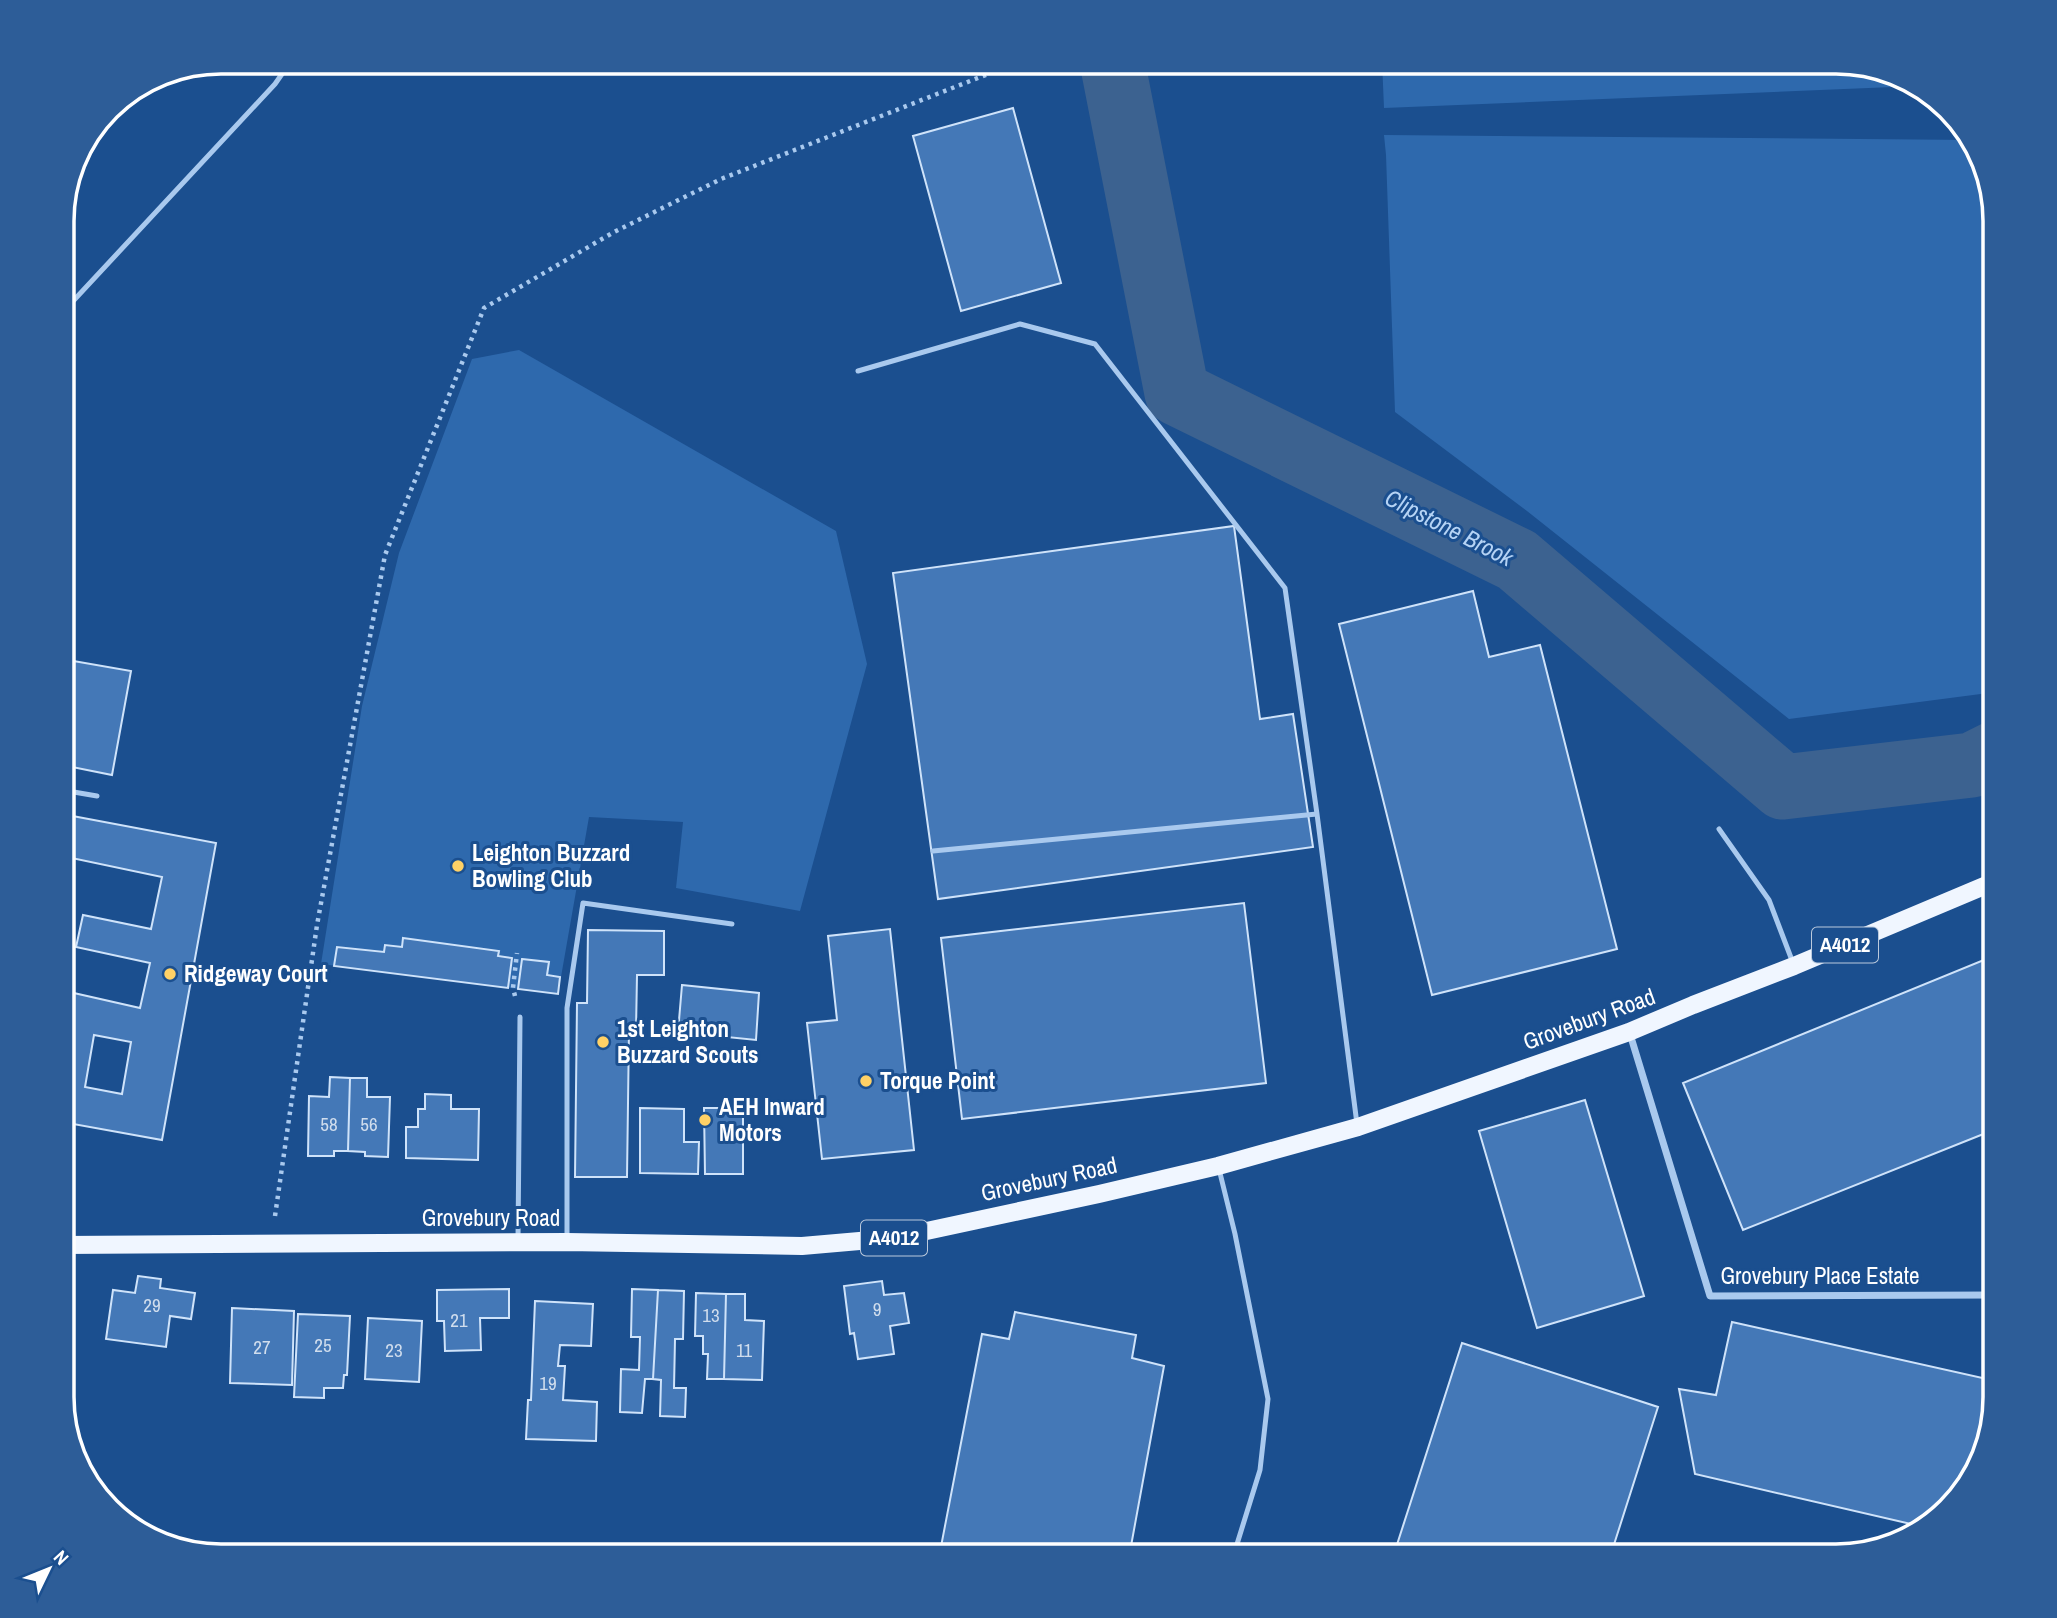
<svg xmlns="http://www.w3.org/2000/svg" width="2057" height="1618" viewBox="0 0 2057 1618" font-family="'Archivo Narrow',sans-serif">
<rect width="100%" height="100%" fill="#1b4f8f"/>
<path fill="#2e69ad" d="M1382,61H1837L1888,70L1917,86L1384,108Z
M1384,135L1971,140L1979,150L1996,221V692L1789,719L1527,511L1395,412L1386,155Z
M519,350L836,531L867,664L800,911L676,888L683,822L589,817L558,994L321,964L362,706L399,553L472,359Z"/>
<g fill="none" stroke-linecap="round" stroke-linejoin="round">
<path stroke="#3c6290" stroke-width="65" d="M1112,61L1177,393L1517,560L1783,787L1972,765L1996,753"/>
</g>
<path fill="#4478b7" stroke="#cfe3fa" stroke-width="2" fill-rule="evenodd" d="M1013,108L1061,283L961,311L913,136Z
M1234,526L1260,719L1293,714L1313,847L938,899L893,573Z
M1473,591L1489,657L1540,645L1617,949L1432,995L1339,624Z
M62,659L131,671L112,775L62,765Z
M62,814L216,843L162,1140L62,1122V1007L65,991L140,1008L150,963L76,947L83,915L151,929L162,877L62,856ZM94,1035L131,1042L122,1094L85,1087Z
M1244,903L1266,1083L962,1119L941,938Z
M890,929L914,1150L822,1159L807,1023L837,1020L828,936Z
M588,930L664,931V975H637L636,1030H629L627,1177H575L577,1003H587Z
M403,938L499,951L498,956L512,958L508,988L334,966L337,947L384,952L385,945L402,947Z
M1996,955V1129L1743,1230L1683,1083Z
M522,959L549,962L547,975L560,977L558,994L518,989Z
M682,985L759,993L756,1040L678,1032Z
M330,1077L350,1078L348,1151H334V1156H308L309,1096L329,1097Z
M350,1078H367V1097H390L388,1157L365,1156V1152L348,1151Z
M425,1094L451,1095V1109H479L478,1160L406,1158V1127H418V1109H425Z
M1585,1100L1644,1296L1537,1328L1479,1131Z
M640,1108L684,1109V1142H699L698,1174L640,1173Z
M704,1108H743V1174H705Z
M138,1276L161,1279L160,1288L195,1293L191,1319L170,1316L166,1347L106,1339L113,1290L135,1293Z
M882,1281L884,1295L904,1293L909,1323L890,1326L894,1354L858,1359L854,1333L850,1334L844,1286Z
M509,1289V1318H480L481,1350L445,1351L444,1321H437V1290Z
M632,1289L658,1290L653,1379H645L642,1413L620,1412L621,1369L639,1370L640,1337H631Z
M658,1290L684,1291L683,1339H675L674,1388H686L685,1417L660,1416L661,1380L653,1379Z
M696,1293L726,1294L724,1379H707L708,1354H703V1336H695Z
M726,1294H745V1320L764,1321L762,1380L724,1379Z
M535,1301L593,1304L591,1346L560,1345L558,1366H565L563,1400L597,1402L596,1441L526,1439L528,1400H531Z
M232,1308L294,1311L292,1385L230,1383Z
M1015,1312L1136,1335L1132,1358L1164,1366L1129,1557H939L982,1334L1009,1339Z
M298,1314L350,1316L347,1375H344L343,1388H324V1398L294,1397Z
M368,1318L422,1321L419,1382L365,1379Z
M1732,1322L1996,1381V1398L1984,1458L1956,1502L1924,1527L1695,1474L1679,1389L1716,1395Z
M1462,1343L1658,1407L1610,1557H1393Z"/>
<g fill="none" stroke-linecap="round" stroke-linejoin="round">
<path stroke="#a9c9ee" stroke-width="4.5" stroke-dasharray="3.5 5" stroke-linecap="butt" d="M515,996L513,988L517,953
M275,1216L317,925L385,555L484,308L614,232L721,179L1021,61"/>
<path stroke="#a9c9ee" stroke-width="5" d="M62,313L275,84L291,61
M858,371L1020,324L1095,344L1285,588L1317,814L1357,1124
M62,790L97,796
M1719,829L1769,900L1793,963
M933,851L1317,814
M1219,1169L1235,1234L1268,1399L1260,1470L1233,1557
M518,1239L520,1017
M567,1239V1008L583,903L732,924"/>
<path stroke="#a9c9ee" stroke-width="7" d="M1630,1034L1710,1296L1995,1295"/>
<path stroke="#f0f6ff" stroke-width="18" d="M62,1245L567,1242L802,1246L894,1238L1099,1194L1218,1166L1358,1127L1629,1032L1693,1005L1794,966L1996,881"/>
</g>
<g fill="#ffd166" stroke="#1b4f8f" stroke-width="2.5">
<circle cx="458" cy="866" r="7"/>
<circle cx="170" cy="974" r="7"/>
<circle cx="603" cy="1042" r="7"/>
<circle cx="866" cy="1081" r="7"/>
<circle cx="705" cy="1120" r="7"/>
</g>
<g text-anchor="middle" stroke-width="6" stroke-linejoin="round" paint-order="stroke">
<g font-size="19" fill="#d0dded">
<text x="329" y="1131">58</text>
<text x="369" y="1131">56</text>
<text x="152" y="1312">29</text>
<text x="877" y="1316">9</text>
<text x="711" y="1322">13</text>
<text x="459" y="1327">21</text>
<text x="323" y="1352">25</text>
<text x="262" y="1354">27</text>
<text x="394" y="1357">23</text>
<text x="744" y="1357">11</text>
<text x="548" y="1390">19</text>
</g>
<g fill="#1b4f8f" stroke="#bbcadd" stroke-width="2">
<rect x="1812" y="927.5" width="66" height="35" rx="5"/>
<rect x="861" y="1220.5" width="66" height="35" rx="5"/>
</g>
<g font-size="21" font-weight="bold" fill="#fff">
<text x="1845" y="952">A4012</text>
<text x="894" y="1245">A4012</text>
</g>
<g font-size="23" font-weight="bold" fill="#fff" stroke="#1b4f8f" text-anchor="start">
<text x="472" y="861">Leighton Buzzard<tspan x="472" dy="26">Bowling Club</tspan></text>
<text x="184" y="982">Ridgeway Court</text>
<text x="617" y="1037">1st Leighton<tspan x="617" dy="26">Buzzard Scouts</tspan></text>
<text x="880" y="1089">Torque Point</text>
<text x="719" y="1115">AEH Inward<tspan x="719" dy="26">Motors</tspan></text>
</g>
<g font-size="23" fill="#fff" stroke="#1b4f8f">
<text transform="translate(1589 1019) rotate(-20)" y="8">Grovebury Road</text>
<text transform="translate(1049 1179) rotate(-12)" y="8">Grovebury Road</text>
<text x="491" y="1226">Grovebury Road</text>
<text x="1820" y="1284">Grovebury Place Estate</text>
</g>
<g font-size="24" font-style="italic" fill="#b5d3f5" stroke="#1b4f8f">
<text transform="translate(1449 528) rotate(27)" y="8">Clipstone Brook</text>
</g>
</g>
<path d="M0 0H2057V1618H0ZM221 74H1836A147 147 0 0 1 1983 221V1397A147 147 0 0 1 1836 1544H221A147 147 0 0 1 74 1397V221A147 147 0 0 1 221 74Z" fill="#2d5d98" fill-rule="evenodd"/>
<path fill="none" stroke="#fff" stroke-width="3.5" d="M221 74H1836A147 147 0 0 1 1983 221V1397A147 147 0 0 1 1836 1544H221A147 147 0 0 1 74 1397V221A147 147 0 0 1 221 74Z"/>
<g transform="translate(49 1569) rotate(47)" stroke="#1b4f8f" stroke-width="5" paint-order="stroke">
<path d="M0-5L12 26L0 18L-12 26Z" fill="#ffffff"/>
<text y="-10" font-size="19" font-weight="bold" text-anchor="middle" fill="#ffffff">N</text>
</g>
</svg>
